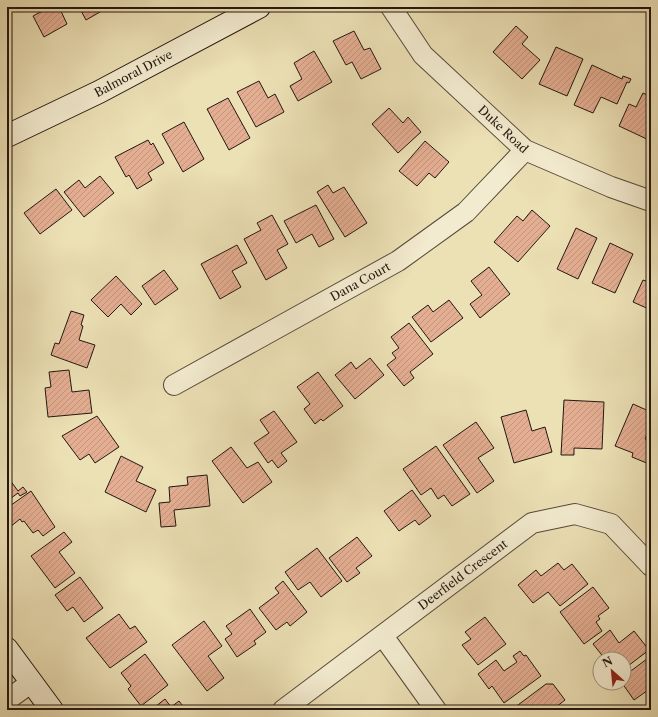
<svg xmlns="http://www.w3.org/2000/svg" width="658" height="717" viewBox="0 0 658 717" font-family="'Libre Caslon Text',serif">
<defs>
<pattern id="building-hatch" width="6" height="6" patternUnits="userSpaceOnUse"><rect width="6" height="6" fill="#e4ae92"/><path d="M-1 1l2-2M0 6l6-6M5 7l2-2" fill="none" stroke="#c3957d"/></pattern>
</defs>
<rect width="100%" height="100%" fill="#ece0b5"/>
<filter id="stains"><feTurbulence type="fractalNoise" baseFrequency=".005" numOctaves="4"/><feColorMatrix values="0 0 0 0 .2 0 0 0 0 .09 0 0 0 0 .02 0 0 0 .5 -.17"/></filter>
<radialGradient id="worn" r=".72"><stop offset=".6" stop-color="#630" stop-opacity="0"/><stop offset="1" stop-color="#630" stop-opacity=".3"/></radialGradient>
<path fill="url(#building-hatch)" stroke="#231710" d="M50,7H59L67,24L44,37L33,16Z
M79,7H106L107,8L86,20Z
M516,26L528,37L522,44L540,60L522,79L493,52Z
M354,31L364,50L370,48L381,69L361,79L352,62L346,65L333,41Z
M556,47L583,59L567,96L539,84Z
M314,51L332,82L298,101L290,86L302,79L294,63Z
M592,65L622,79L623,76L631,79L629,83L627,82L617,104L601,97L593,113L574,105Z
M259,81L268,98L275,94L284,112L256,127L237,92Z
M643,93L651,97V141L619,126L629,104L636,107Z
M228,98L250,138L229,150L207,109Z
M389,108L403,123L408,117L421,132L398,153L372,124Z
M184,122L204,159L183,172L162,134Z
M148,140L151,145L153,143L164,163L148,173L152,180L137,189L129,175L126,177L115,157Z
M425,141L449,162L435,178L429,173L417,186L399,171Z
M100,176L114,193L84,217L64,192L79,180L85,188Z
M328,185L333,193L344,187L367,223L345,237L317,192Z
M56,189L72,210L40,234L24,213Z
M316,205L334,239L319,247L312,234L296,243L284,221Z
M532,210L550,226L518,262L494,242L517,216L523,221Z
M272,215L288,244L277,250L287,268L266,280L244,239L261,230L257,223Z
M576,228L597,238L578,279L557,269Z
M610,243L633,254L615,293L592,283Z
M237,245L247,263L232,271L241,287L220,299L201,264Z
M489,267L510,294L480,318L470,304L482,295L471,281Z
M164,270L178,289L155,305L142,286Z
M116,276L142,304L131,315L121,304L108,317L91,300Z
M643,280L651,283V310L633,302Z
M449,300L463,318L431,342L412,317L428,305L433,312Z
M71,311L84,315L81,325L83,326L79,340L95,345L87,368L51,355L55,343L59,344Z
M409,323L433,354L410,372L414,378L404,386L387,365L396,358L392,353L399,348L391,337Z
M370,358L384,375L355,399L335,375L351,362L356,369Z
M69,370L72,392L89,390L92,413L48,417L45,388L51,387L49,372Z
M318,372L343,406L323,421L321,419L315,424L304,409L310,404L297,387Z
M564,400L604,402L602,449L574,448V455H561Z
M633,404L651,412V425L645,439L651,441V458L649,464L632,457L633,453L615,446Z
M526,410L532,431L545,427L552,452L514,463L501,417Z
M274,411L297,442L281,453L287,461L278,468L272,460L268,463L254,443L269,433L260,420Z
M97,416L119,447L95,463L89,454L80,460L62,436Z
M476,422L494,448L478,458L494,481L477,493L443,445Z
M436,446L470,494L452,506L444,495L438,499L431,488L421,495L403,469Z
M231,447L247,468L258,462L272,482L243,503L212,461Z
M121,456L143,467L136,481L156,490L146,512L105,492Z
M207,475L210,506L174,510L176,526L161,527L159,503L170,502L169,487L188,485L187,477Z
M7,476L18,491L23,487L27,492L20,496L18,493L7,501Z
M412,490L431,516L419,525L415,520L399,531L384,511Z
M31,491L55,527L43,536L38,530L33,533L24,521L22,522L20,519L10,527L7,523V508Z
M64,532L72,542L59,552L75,573L55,588L31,556Z
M357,537L372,556L356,568L360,573L347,582L329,558Z
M317,548L342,581L321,597L310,582L298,590L285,572Z
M558,563L564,570L572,564L588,584L560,606L548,592L533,603L518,585L536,570L541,576Z
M80,577L103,608L84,622L73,607L67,611L55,595Z
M283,581L307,612L290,626L287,622L276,630L259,608L279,593L275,588Z
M593,587L609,608L598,616L600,619L596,622L602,631L584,644L560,612Z
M250,609L266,632L254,641L256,644L237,657L225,639L232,634L226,626Z
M119,614L130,629L135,626L147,642L110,668L86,638Z
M485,617L506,644L478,665L462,645L471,639L465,632Z
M204,621L222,646L208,656L224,678L207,691L172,645Z
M610,630L619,643L634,631L649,650L624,669V659H605L593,644Z
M520,651L524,656L526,655L541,676L504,703L492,686L489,689L478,674L496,660L504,671L517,662L513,656Z
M145,654L168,685L141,706L128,689L131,686L121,673Z
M651,656V688L634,700L622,683H624V676Z
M546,684H553L565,700L552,710H516L514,708Z
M165,699L171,707L179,701L186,710H151Z"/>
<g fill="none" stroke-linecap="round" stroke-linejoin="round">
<defs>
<g id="street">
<path id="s1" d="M391,7L423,55L525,150L611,187L651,201"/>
<path id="s2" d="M174,385L398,261L466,212L525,150"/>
<path d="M383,636L436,710"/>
<path d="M7,700L32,682"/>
<path id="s3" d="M283,710L532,523L575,514L611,524L651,566"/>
</g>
<g id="secondary">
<path id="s4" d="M7,136L99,92L259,7"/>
<path d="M7,649L52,710"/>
</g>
</defs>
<use href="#street" stroke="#554939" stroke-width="22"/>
<use href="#secondary" stroke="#231710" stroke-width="24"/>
<use href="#street" stroke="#f3ebcf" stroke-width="20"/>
<use href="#secondary" stroke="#f3ebcf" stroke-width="22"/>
</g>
<g text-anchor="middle" stroke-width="3.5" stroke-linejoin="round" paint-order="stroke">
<g font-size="12" fill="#231710" stroke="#f3ebcf">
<text dy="4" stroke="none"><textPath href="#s4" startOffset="141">Balmoral Drive</textPath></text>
<text dy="4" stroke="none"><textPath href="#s1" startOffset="167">Duke Road</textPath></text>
<text dy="4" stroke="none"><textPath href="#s2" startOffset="213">Dana Court</textPath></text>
<text dy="4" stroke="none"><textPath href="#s3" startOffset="225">Deerfield Crescent</textPath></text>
</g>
</g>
<rect width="658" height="717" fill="none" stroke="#ece0b5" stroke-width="24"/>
<rect x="8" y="8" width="642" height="701" fill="none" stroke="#231710" stroke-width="2"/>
<rect x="12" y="12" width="634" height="693" fill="none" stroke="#231710"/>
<g transform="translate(612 671) rotate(333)"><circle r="19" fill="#f3ebcf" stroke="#a09683"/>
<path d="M0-3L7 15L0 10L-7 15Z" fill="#8f2418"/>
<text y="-6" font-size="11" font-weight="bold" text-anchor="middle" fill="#231710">N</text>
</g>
<rect width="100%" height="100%" filter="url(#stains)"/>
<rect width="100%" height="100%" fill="url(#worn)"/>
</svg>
